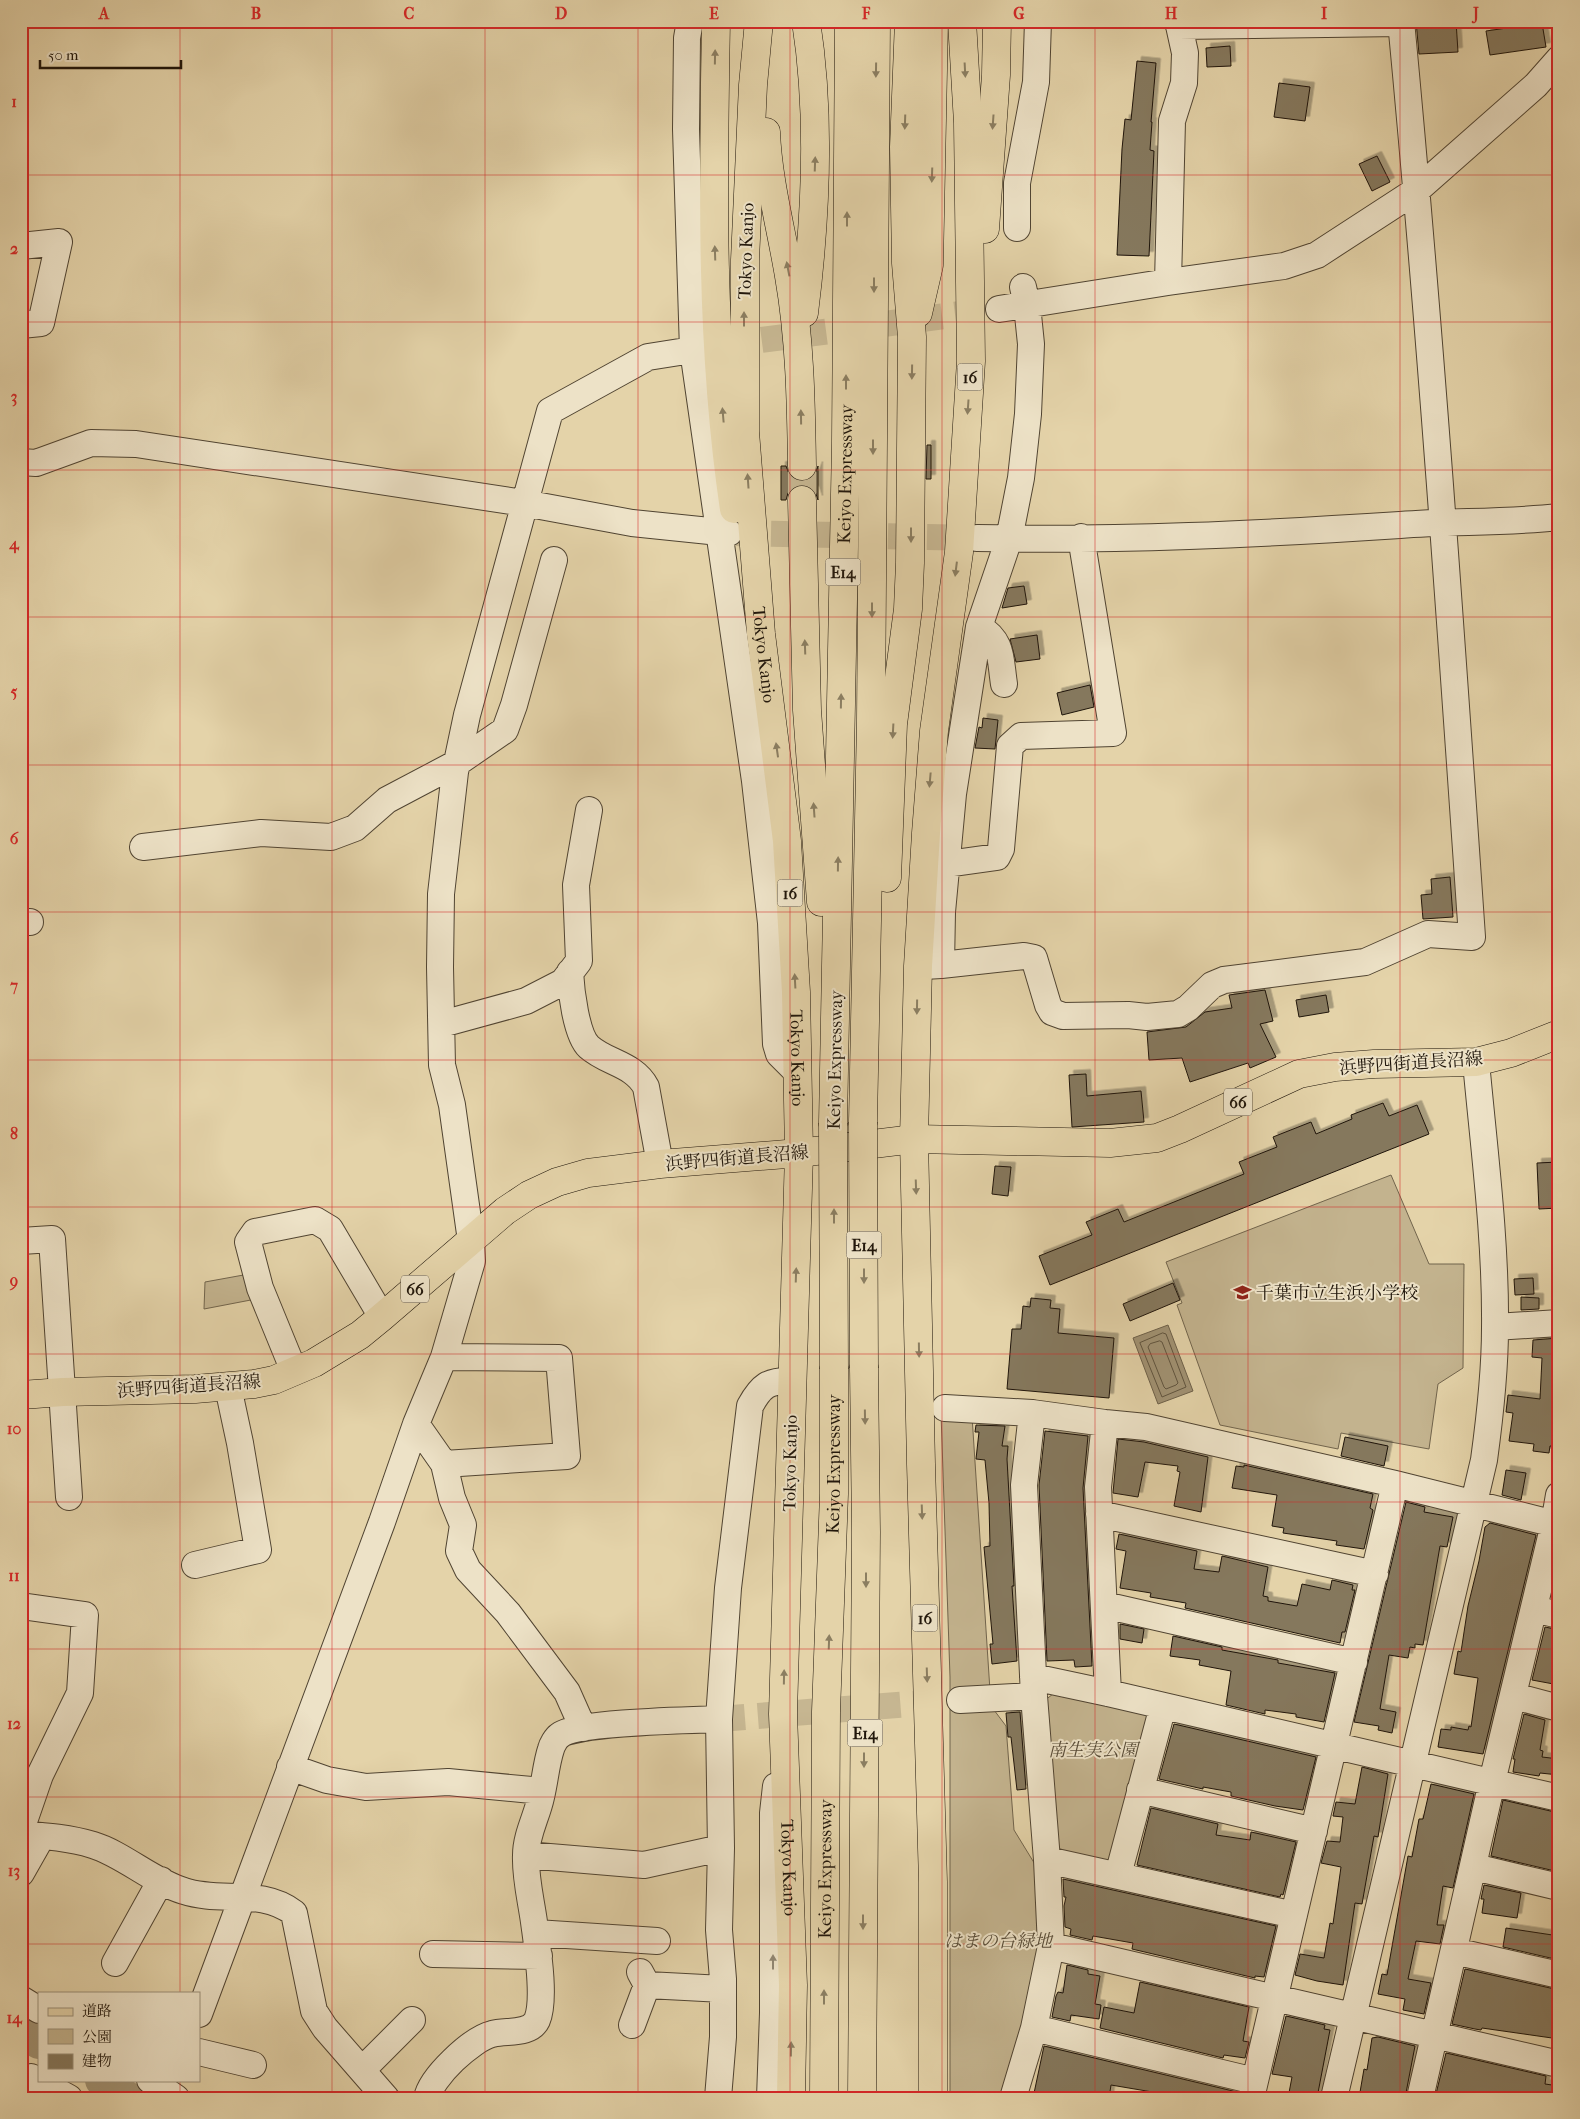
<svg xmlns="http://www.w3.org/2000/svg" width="1580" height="2119" viewBox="0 0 1580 2119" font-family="'IM FELL French Canon','Noto Serif JP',serif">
<defs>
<filter id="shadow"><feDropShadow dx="4.5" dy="-4.5" stdDeviation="0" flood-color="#0004"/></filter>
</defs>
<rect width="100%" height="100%" fill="#e4d3a9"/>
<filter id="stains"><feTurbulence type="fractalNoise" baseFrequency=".004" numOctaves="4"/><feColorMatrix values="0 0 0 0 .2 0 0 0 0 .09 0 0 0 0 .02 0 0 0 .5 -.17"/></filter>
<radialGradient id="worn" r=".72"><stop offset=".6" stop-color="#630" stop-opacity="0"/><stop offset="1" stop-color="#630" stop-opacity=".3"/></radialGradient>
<path fill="#c3b38e" stroke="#71644c" d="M1391,1175L1429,1264H1464L1463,1368L1438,1384L1429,1449L1341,1433L1338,1449L1220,1425L1177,1305L1182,1303L1166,1262Z
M249,1274L256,1299L204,1309L205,1282Z
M941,1413L972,1416L991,1706L1006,1726L1014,1830L1044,1879L1047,1943L1005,2098H950V1677Z
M1058,1690L1146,1712L1150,1721L1110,1867L1051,1846L1039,1705Z"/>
<path fill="#a19273" stroke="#6d6049" d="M1168,1325L1193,1391L1158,1404L1133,1338Z"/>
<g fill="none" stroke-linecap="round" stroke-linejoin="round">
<path stroke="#60543e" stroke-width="1" d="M1163,1333L1166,1334L1186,1387L1162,1397L1140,1343Z
M1160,1341L1162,1342L1178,1383L1176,1385L1166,1389L1164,1387L1148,1347L1150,1344Z"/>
<path stroke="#a19273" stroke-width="34" d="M21,2031L39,2042
M102,2080L127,2098"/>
</g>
<path fill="#85785d" stroke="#1f150a" filter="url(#shadow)" d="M1416,21H1456L1458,52L1419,54Z
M1542,23L1546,47L1490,55L1486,31Z
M1230,46L1231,66L1207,67L1206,48Z
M1137,61L1156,63L1151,122H1152L1150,150L1154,151L1149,256L1117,255L1122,149L1125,119L1131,120Z
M1279,83L1310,87L1305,121L1274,117Z
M1377,156L1390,182L1372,191L1359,164Z
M927,445H931V479H926Z
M781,466H786L789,474L795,480L802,482L810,479L815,474L818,466V500L815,491L810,487L802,484L793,487L788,493L786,500H781Z
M1024,586L1027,604L1002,608L1008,588Z
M1037,635L1040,659L1016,662L1010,639Z
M1090,685L1094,707L1062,715L1057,693Z
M983,718L998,720L995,749L975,748L979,727L982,728Z
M1450,877L1453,917L1423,919L1421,895L1432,894L1431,879Z
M1265,990L1273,1021L1260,1024L1276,1057L1250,1068L1248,1063L1190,1082L1182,1058L1149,1060L1147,1032L1186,1027L1205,1012L1232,1008L1229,995Z
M1326,995L1329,1012L1299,1017L1296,1000Z
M1086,1074L1087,1096L1141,1091L1144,1122L1072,1127L1069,1075Z
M1383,1103L1389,1116L1417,1105L1429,1134L1050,1285L1039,1256L1092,1235L1086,1222L1118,1209L1124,1222L1244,1174L1239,1162L1277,1147L1273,1137L1311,1122L1316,1134L1352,1119L1351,1115Z
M1559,1162V1208L1539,1209L1537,1163Z
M995,1166L1011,1167L1008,1196L992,1194Z
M1533,1278L1534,1294L1515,1295L1514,1279Z
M1173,1283L1180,1300L1130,1321L1123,1304Z
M1521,1297L1539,1298V1309L1521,1310Z
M1031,1298L1051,1300L1050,1308L1060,1309L1058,1333L1114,1338L1109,1398L1007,1389L1012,1329H1021L1023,1306L1030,1307Z
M1559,1338V1424L1556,1446H1550L1549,1453L1533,1451L1534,1444L1509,1441L1513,1413L1506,1412L1508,1395L1540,1399L1542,1358L1532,1357L1533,1340Z
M976,1425L1005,1426L1002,1446H1008L1007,1459L1014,1586H1012L1017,1661L992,1664L990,1644H993L984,1547L990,1546L989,1503L985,1460L976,1459L979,1432H975Z
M1045,1431L1088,1436L1083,1488L1092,1666L1075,1667L1074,1660L1047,1661L1039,1485Z
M1345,1437L1388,1446L1384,1466L1341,1456Z
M1118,1439L1144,1442L1208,1457L1201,1512L1174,1506L1180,1472L1177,1471L1178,1466L1145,1462L1138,1497L1113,1493Z
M1244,1465L1373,1494L1370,1508L1373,1510L1364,1549L1336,1545L1337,1541L1283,1533L1284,1528L1272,1526L1277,1495L1232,1488L1236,1466L1244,1467Z
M1506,1470L1526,1473L1521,1500L1502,1495Z
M1406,1502L1425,1507L1424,1512L1453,1517L1447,1547L1440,1546L1423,1645L1415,1644V1648L1410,1647L1408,1658L1389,1655L1380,1709L1396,1712L1392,1733L1378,1730L1379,1726L1354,1722Z
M1490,1523L1536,1535L1483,1754L1438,1747L1441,1729L1451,1730V1727L1468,1730L1469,1726L1471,1727L1478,1678L1454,1674L1458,1651L1461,1652L1468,1606L1479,1561L1485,1527Z
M1119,1534L1197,1551L1194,1569L1219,1572L1222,1556L1268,1567L1263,1596L1268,1597V1601L1297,1606L1302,1584L1330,1590L1332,1580L1353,1585L1352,1590H1355L1345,1632H1342L1340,1643L1185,1608L1186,1603L1150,1597L1151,1593L1120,1588L1126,1551L1116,1549Z
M1559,1568V1598L1552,1597Z
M1120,1624L1144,1629L1142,1643L1120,1639Z
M1545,1627L1559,1630V1685L1532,1680Z
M1173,1636L1222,1647V1650L1278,1660V1663L1335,1673L1324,1722L1296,1717V1714L1265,1710V1714L1226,1705L1231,1671L1199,1665L1200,1660L1170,1656Z
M1020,1712L1026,1789L1017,1790L1011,1737H1008L1006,1713Z
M1524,1714L1545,1720L1540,1750L1543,1751L1542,1757L1559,1759V1775L1540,1773L1539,1776L1513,1772L1515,1759H1513Z
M1174,1724L1316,1757L1303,1810L1275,1806L1231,1796V1792L1203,1787V1789L1159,1779Z
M1362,1767L1388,1774L1378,1837L1374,1836L1362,1904L1355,1903L1343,1985L1317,1981L1295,1975L1300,1954L1324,1958L1330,1923L1333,1924L1341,1867L1321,1863L1327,1841L1340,1842L1343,1817L1333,1816L1336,1802L1355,1804Z
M1431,1784L1474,1794L1453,1888L1443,1886L1437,1925H1444L1440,1944L1416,1941L1408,1979L1431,1983L1424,2014L1403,2010L1405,1999L1378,1994L1382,1974L1387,1975L1408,1856L1412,1857L1419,1819H1423Z
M1503,1800L1559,1813V1872L1491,1856Z
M1151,1808L1218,1824L1216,1835L1250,1840L1251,1832L1296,1842L1283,1895L1281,1894L1280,1897L1137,1865Z
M1063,1879L1276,1926L1264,1977L1255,1976V1978L1132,1949L1133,1943L1093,1936L1092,1940L1070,1935L1071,1929L1065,1927L1064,1906L1066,1897H1064Z
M1484,1885L1521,1893L1517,1918L1482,1913L1484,1899H1481Z
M1506,1928L1559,1936V1960L1503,1947Z
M1067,1965L1088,1970V1974L1100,1976L1095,2004L1101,2005L1099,2019L1071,2015L1070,2021L1052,2017L1056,1996L1058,1992L1063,1993Z
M1465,1969L1559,1990V2039L1482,2028L1481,2030L1475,2029L1452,2024Z
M1140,1982L1249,2007L1243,2041L1249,2042L1245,2058L1224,2055L1223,2058L1100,2028L1104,2007L1134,2013Z
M1286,2016L1325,2025L1324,2029L1330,2030L1317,2098H1288L1292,2077L1272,2074Z
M1378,2037L1415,2046L1405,2098H1359L1364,2069L1367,2070L1372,2038Z
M1044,2046L1237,2092L1236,2098H1188L1111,2085L1109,2098H1033Z
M1446,2053L1546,2076L1545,2084L1559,2086V2098H1435Z"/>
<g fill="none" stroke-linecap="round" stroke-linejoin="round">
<path stroke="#c6b691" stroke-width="26" stroke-dasharray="26 13" stroke-linecap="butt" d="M723,345L999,309
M732,533L977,538
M719,1719L960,1700"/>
<path stroke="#c6b691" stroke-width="28" stroke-dasharray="28 14" stroke-linecap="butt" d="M802,466V500"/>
<defs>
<path id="minor" d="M690,21L687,38L686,129L693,350L755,781L771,923L776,1044L779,1054L796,1071
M1179,26L1401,23
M1017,228V183L1036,82L1038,21
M21,246L59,242L41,323L21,325
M1168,282L1172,121L1184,83L1185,53L1178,21
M999,309L1168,282L1284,266L1317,255L1417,190L1536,85L1559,59
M21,462L36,463L91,443L136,444L524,503L632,523L729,533
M977,538C1118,541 1260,534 1400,525C1453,521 1506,523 1559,517
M979,627C1003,641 1000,658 1004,684
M143,847L261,833L331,837L355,828L387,800L457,763L505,730L514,705L554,560
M947,864L997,857L1001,849L1010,746L1021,736L1113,733L1081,537
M21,922H30
M941,965L1024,956L1034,958L1048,1005L1052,1012L1063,1016L1128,1015L1147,1017L1178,1014L1188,1008L1212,985L1224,980L1365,962L1428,934L1472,937C1451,631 1430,326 1401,21
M924,966L941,965L942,912L953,794L979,627L1009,539L1021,478L1028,414L1031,344L1027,305L1023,287
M570,972C571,990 576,1035 589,1047C607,1063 634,1064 646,1087L660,1164
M442,1024L526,1001L563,982L579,961L576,885L589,810
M21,1241L52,1239L69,1497
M1495,1327L1559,1323
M294,1371L260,1288L248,1242L255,1232L315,1220L330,1229L382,1317
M945,1408L1032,1413L1105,1423L1146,1427L1395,1484L1559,1525
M1105,1423L1098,1487L1108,1693
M416,1424L444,1464L567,1456L559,1358L444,1357
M444,1464L452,1498L463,1525L459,1551L468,1570L508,1613L567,1692L583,1728
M1099,1514L1375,1574
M195,1565L258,1550L240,1443L228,1387
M1104,1605L1354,1662
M21,1606L85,1615L80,1693L40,1775L21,1830
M1534,1609L1559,1615
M1033,1677L1108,1693L1559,1798
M1514,1696L1559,1708
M960,1700L1034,1696
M290,1767L327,1780L366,1787L448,1782L542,1791
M1140,1790L1314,1831
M21,1834C45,1836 70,1838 93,1845C123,1854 153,1882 184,1891C220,1903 262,1888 294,1913L314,2011L325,2028L386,2098
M526,1855L644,1865L721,1848
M1047,1860L1294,1915
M1474,1867L1559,1887
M21,1873L42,1836
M1118,1875L1163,1706
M536,1933L657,1941
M1051,1946L1559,2064
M1454,1951L1559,1975
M433,1954L539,1956
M115,1963L161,1880
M640,1972L647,1985L723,1989
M21,1999L39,2010
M199,2014L382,1522L416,1424L444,1357L472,1261L471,1241L452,1105L442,1065L440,967L441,894L455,772L467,715L550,411L648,357L705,348
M632,2025L647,1985
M1034,2028L1255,2081
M199,2052L253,2065
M362,2070L412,2020
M31,2077L69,2098
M150,2080L176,2098
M427,2098C431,2077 472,2039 492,2034C506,2030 530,2035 537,2020C546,1999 537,1945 534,1922C531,1900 525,1877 526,1855C526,1835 537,1816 541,1797C545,1781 546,1764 551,1749C552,1745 556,1738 559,1736C573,1722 694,1720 719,1719
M718,2098L723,2037V1979L719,1930L721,1848L719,1719L728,1588L750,1406C761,1386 768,1380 792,1381
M770,2098L773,2013V1813L776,1786
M1013,2098L1034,2028L1051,1946L1047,1860L1034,1696L1024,1485L1032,1413
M1251,2098L1395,1484
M1334,2098L1484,1460C1490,1416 1495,1372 1495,1328C1496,1240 1484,1149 1476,1062
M1420,2098L1492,1782L1554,1524L1559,1495"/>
<path id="major" d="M21,1395L63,1392L195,1389L254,1384L274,1380L314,1363L360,1335L382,1317L505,1211L529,1195L557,1182L588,1173L660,1164L799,1153L914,1139L1110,1143L1157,1138L1180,1129L1299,1074L1335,1067L1374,1064L1476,1062L1511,1053L1559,1034"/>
<g id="highway">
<path d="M716,21C713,184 710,348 734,509"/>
<path id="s1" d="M759,21L753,85L745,260V432L761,634L787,841L796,992L799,1153L783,1714L793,1985L791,2098"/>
<path d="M766,132C768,181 781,228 789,276C800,339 801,402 802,466"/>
<path d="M985,229L996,75L997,21"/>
<path d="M804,313C816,217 821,117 806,21"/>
<path d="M918,313L929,265L934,21"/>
<path d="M802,500L807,710L821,902"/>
<path d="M887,878L893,724L908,609L910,563L912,337L906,263L904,147L909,21"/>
<path d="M863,1122L871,720L876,21"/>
<path id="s2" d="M833,1123L846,442L849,21"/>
<path id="s3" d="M824,2098L826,1712L834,1494V1369"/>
<path d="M862,2098L866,1532L864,1368"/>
<path d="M933,2098V1882L921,1464L914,1139L918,966L926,833L934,731L959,552L971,361L968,123L962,21"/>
</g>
</defs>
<use href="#minor" stroke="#504432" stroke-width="28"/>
<use href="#major" stroke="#1f150a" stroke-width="29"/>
<use href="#highway" stroke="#1f150a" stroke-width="29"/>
<use href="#minor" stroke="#ede2c7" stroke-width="26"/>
<use href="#major" stroke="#e4d3a9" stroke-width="28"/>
<use href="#highway" stroke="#e4d3a9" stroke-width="28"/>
<defs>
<path id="highway-bridge" d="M863,1122L864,1368
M833,1123L834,1369"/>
</defs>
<use href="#highway-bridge" stroke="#1f150a" stroke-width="29" stroke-linecap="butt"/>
<use href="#highway-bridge" stroke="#e4d3a9" stroke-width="28"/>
</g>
<defs><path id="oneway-solid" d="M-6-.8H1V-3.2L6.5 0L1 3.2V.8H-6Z" transform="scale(1.25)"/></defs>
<g fill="#8b7e61">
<use href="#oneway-solid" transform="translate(715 57) rotate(-89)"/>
<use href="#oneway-solid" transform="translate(876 70) rotate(91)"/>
<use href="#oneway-solid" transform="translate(965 70) rotate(87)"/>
<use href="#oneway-solid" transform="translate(905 122) rotate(92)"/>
<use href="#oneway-solid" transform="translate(993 122) rotate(94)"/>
<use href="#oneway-solid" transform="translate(815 164) rotate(-88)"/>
<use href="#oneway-solid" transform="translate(932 175) rotate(92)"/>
<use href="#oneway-solid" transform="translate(847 219) rotate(-90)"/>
<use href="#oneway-solid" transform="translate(715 253) rotate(-92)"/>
<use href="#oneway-solid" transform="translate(788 269) rotate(-101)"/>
<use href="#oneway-solid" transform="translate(874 285) rotate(90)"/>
<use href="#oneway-solid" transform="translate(744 319) rotate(-90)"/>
<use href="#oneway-solid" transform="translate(912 372) rotate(91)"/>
<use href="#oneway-solid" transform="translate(846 382) rotate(-90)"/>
<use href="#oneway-solid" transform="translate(968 407) rotate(94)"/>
<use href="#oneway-solid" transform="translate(723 415) rotate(-95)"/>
<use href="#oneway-solid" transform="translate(801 417) rotate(-91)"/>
<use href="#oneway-solid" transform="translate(873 447) rotate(90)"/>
<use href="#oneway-solid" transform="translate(748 481) rotate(-94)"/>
<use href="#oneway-solid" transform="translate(911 535) rotate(90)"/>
<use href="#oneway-solid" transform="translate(956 569) rotate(97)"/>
<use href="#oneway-solid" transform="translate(872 610) rotate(90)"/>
<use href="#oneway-solid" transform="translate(805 647) rotate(-92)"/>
<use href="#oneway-solid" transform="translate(841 701) rotate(-89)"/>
<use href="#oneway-solid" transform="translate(893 731) rotate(93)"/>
<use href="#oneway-solid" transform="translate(777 750) rotate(-98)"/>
<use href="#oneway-solid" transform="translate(930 780) rotate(95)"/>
<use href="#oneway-solid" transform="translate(814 810) rotate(-94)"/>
<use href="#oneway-solid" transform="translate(838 864) rotate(-89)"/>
<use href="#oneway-solid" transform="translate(795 981) rotate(-93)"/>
<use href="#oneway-solid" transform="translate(917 1007) rotate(91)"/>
<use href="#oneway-solid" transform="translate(916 1187) rotate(88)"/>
<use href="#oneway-solid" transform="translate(834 1216) rotate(-90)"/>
<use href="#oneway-solid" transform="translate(796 1275) rotate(-88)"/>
<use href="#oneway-solid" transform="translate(864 1276) rotate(90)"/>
<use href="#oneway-solid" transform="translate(919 1350) rotate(89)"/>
<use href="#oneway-solid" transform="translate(865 1417) rotate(89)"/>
<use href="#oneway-solid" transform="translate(922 1512) rotate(88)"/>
<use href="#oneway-solid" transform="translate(866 1580) rotate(90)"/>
<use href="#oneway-solid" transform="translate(829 1642) rotate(-88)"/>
<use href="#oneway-solid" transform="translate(927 1675) rotate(88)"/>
<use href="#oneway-solid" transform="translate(784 1677) rotate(-89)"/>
<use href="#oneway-solid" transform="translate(864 1760) rotate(90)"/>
<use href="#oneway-solid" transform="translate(863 1922) rotate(90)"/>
<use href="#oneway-solid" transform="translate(824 1997) rotate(-90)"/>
<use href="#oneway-solid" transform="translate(791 2049) rotate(-89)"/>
</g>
<use fill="#908672" href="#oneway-solid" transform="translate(773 1962) rotate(-90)"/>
<path fill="none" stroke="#d62828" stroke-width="1" stroke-opacity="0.55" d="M180,21V1993M332,21V2098M485,21V2098M638,21V2098M790,21V2098M942,21V2098M1095,21V2098M1248,21V2098M1400,21V2098M21,175H1559M21,322H1559M21,470H1559M21,617H1559M21,765H1559M21,912H1559M21,1060H1559M21,1207H1559M21,1354H1559M21,1502H1559M21,1649H1559M21,1797H1559M21,1944H1559M180,2080V2098"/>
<defs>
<symbol id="school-bare" viewBox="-9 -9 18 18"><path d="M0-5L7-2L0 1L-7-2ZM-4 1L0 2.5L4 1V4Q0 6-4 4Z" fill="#8f2418" stroke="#ede2c7" stroke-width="2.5" paint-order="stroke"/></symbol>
</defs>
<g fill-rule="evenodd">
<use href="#school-bare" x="1230" y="1280" width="25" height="25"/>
</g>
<g text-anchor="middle" stroke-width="4" stroke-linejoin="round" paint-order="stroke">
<g fill="#ede2c7" stroke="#5d5243" stroke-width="1">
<rect x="957.5" y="363.5" width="25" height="27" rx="4"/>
<rect x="825.5" y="558.5" width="35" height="27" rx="4"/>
<rect x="777.5" y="879.5" width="25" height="27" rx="4"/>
<rect x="1224" y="1088.5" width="28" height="27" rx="4"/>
<rect x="846.5" y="1231.5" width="35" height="27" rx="4"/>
<rect x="401" y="1275.5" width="28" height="27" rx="4"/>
<rect x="912.5" y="1604.5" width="25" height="27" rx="4"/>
<rect x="847.5" y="1719.5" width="35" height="27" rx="4"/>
</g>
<g font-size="16" font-weight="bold" fill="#1f150a">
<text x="970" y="383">16</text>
<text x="843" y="578">E14</text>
<text x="790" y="899">16</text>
<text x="1238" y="1108">66</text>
<text x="864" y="1251">E14</text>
<text x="415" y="1295">66</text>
<text x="925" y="1624">16</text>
<text x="865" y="1739">E14</text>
</g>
<g font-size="18" fill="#1f150a" stroke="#ede2c7">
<text transform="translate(746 251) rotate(-88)" y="6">Tokyo Kanjo</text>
<text dy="6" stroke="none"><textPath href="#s2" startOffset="649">Keiyo Expressway</textPath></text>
<text dy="6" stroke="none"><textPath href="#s1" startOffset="635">Tokyo Kanjo</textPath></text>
<text dy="6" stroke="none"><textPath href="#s1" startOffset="1040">Tokyo Kanjo</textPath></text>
<text transform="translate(835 1060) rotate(-89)" y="6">Keiyo Expressway</text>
<text transform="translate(1411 1063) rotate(-4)" y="6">浜野四街道長沼線</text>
<text transform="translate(737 1158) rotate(-5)" y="6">浜野四街道長沼線</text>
<text transform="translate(189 1386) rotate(-4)" y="6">浜野四街道長沼線</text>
<text transform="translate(790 1463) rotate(-89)" y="6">Tokyo Kanjo</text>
<text dy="6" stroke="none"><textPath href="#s3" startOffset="634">Keiyo Expressway</textPath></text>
<text dy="6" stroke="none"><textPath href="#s1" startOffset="1850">Tokyo Kanjo</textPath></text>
<text dy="6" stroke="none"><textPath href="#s3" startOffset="229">Keiyo Expressway</textPath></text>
</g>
<g font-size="18" fill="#1f150a" stroke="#ede2c7" text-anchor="start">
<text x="1256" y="1299">千葉市立生浜小学校</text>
</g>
<g font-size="18" font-style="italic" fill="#584c38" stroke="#ede2c7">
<text x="1093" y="1756">南生実公園</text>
<text x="998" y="1947">はまの台緑地</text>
</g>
</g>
<rect width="1580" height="2119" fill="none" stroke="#e4d3a9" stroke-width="55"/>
<rect x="38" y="1992" width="162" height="90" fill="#ede2c7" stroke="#9b907b"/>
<rect x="48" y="2008" width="25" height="8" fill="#e4d3a9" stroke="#9b907b"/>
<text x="82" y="2016" font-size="15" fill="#1f150a">道路</text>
<rect x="48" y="2029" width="25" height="15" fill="#c3b38e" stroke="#9b907b"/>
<text x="82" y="2042" font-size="15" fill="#1f150a">公園</text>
<rect x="48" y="2054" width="25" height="15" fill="#85785d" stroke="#9b907b"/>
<text x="82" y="2066" font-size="15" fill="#1f150a">建物</text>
<path d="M40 60v8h141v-8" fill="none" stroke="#1f150a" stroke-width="2.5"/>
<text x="48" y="60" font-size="15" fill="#1f150a" stroke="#ede2c7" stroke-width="4" paint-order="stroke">50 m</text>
<rect x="28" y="28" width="1524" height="2064" fill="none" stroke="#d62828" stroke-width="2"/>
<g font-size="16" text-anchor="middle" font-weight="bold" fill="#d62828">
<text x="104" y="19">A</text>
<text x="256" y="19">B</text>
<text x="409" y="19">C</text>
<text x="561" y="19">D</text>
<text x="714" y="19">E</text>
<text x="866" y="19">F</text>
<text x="1019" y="19">G</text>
<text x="1171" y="19">H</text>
<text x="1324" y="19">I</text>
<text x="1476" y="19">J</text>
<text x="14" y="107">1</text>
<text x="14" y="254">2</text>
<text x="14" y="402">3</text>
<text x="14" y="549">4</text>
<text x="14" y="697">5</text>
<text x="14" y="844">6</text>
<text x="14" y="991">7</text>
<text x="14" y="1139">8</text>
<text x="14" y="1286">9</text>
<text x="14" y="1434">10</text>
<text x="14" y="1581">11</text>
<text x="14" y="1729">12</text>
<text x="14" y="1876">13</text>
<text x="14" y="2023">14</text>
</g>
<rect width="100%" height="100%" filter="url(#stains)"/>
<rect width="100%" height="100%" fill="url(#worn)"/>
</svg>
